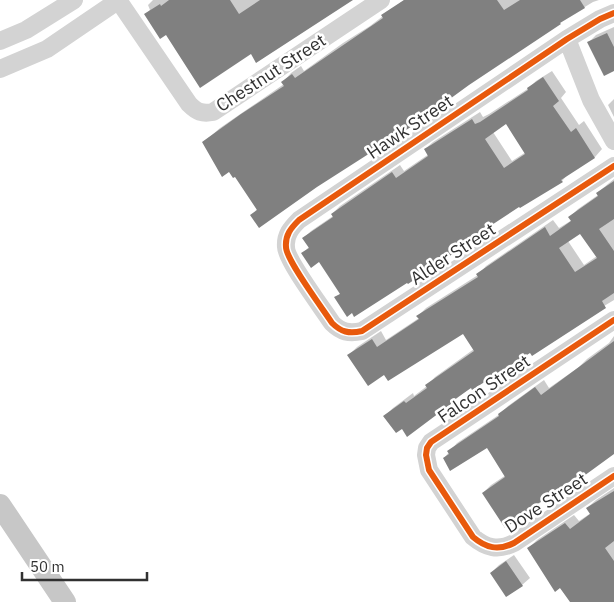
<svg xmlns="http://www.w3.org/2000/svg" width="614" height="602" viewBox="0 0 614 602" font-family="'IBM Plex Sans',sans-serif">
<rect width="100%" height="100%" fill="#fff"/>
<path fill="#0003" fill-rule="evenodd" d="M153,0H351L251,52L166,34L146,14L150,10L148,5Z
M404,0H599L593,2L565,19L468,84L252,215L257,209L235,175L204,142L220,128L284,84L283,82L291,73L301,66L304,71L343,43L370,26Z
M614,27V70L589,42L596,35Z
M552,71L566,92L561,98L579,125L584,121L602,149L595,157L569,173L562,181L519,205L486,227L487,229L479,237L408,281L336,298L341,293L319,261L303,253L309,247L304,238L311,231L333,216L332,214L340,206L400,165L404,171L429,154L425,149L433,142L480,112L483,117L489,114L529,88L536,81ZM507,123L526,152L512,161L493,132Z
M614,99V117L608,105Z
M614,179V300L471,387L451,403L402,427L385,416L393,408L413,393L414,396L427,386L435,377L474,349L463,333L385,374L349,355L357,347L381,331L386,340L419,318L418,316L426,308L478,275L486,266L553,220L559,228L572,220L570,217L578,209L598,195L597,193ZM580,232L597,256L584,265L568,241Z
M614,336V453L575,476L536,506L483,493L491,485L506,475L488,447L444,458L457,443L500,414L508,406L544,380L549,388L579,367L587,359L609,343Z
M614,488V602H571L529,548L537,540L574,515L579,521L591,513L587,508L596,500Z
M514,555L530,578L522,585L491,573L499,565Z"/>
<path fill="#808080" fill-rule="evenodd" d="M169,0H230L239,14L260,0H353L256,63L251,54L200,88L166,35L160,39L144,14L160,4L161,6Z
M404,0H497L504,10L520,0H580L585,8L560,23L561,24L469,85L417,123L317,187L259,228L250,215L257,210L235,177L233,178L229,172L222,177L202,142L241,114L284,86L281,82L292,74L295,78L383,18L381,15Z
M607,33L614,47V71L604,76L587,42Z
M543,77L559,101L553,106L571,132L576,128L595,158L561,180L563,182L520,208L519,207L478,234L480,238L464,248L463,247L408,284L407,283L354,317L352,313L347,317L334,297L340,294L319,262L311,268L301,253L309,248L302,238L333,217L331,214L392,172L396,178L428,156L424,149L431,145L472,119L475,124L480,122L528,90L527,88ZM506,124L525,154L504,168L485,139Z
M614,181V219L599,229L614,251V293L602,301L606,308L532,356L530,353L472,390L471,388L451,402V404L407,437L402,429L396,433L383,416L404,401L406,403L427,388L425,385L474,351L463,334L388,381L384,375L368,386L347,355L372,339L377,347L419,319L416,316L478,277L476,274L545,227L550,236L571,221L568,217L598,196L596,193ZM580,234L597,258L575,272L559,248Z
M614,341V454L577,481L575,478L536,505L537,507L505,528L482,493L505,477L487,448L450,471L443,458L449,454L447,451L499,416L498,414L535,387L541,395Z
M614,491V541L605,548L614,561V602H570L560,588L555,592L527,548L565,523L570,529L590,514L586,508Z
M506,561L523,586L506,597L490,573Z"/>
<g fill="none" stroke-linecap="round" stroke-linejoin="round">
<path stroke="#d3d3d3" stroke-width="18" d="M118,0L189,104C197,112 202,114 213,112L381,0
M614,13L600,19L567,39L299,220C291,228 285,235 286,247C286,260 323,309 332,323C341,332 349,334 362,331L614,166
M567,39L591,100L614,141
M0,41L26,30L74,0
M0,69L47,49L119,0
M614,320L431,442L427,448L426,455L429,470L473,537C486,548 498,551 514,543L614,476"/>
<path stroke="#c7c7c7" stroke-width="22" d="M0,505L65,602"/>
<defs>
<path id="cycleway" d="M614,13L600,19L567,39L299,220C291,228 285,235 286,247C286,260 323,309 332,323C341,332 349,334 362,331L614,166
M614,320L431,442L427,448L426,455L429,470L473,537C486,548 498,551 514,543L614,476"/>
</defs>
<use href="#cycleway" stroke="#fff" stroke-width="9"/>
<use href="#cycleway" stroke="#e8590c" stroke-width="6"/>
</g>
<g text-anchor="middle" stroke-width="5" stroke-linejoin="round" paint-order="stroke">
<g font-size="18" fill="#313131" stroke="#fff">
<text transform="translate(271 73) rotate(-33)" y="6">Chestnut Street</text>
<text transform="translate(410 127) rotate(-34)" y="6">Hawk Street</text>
<text transform="translate(453 254) rotate(-33)" y="6">Alder Street</text>
<text transform="translate(484 389) rotate(-34)" y="6">Falcon Street</text>
<text transform="translate(546 503) rotate(-33)" y="6">Dove Street</text>
</g>
</g>
<path d="M22 572v8h125v-8" fill="none" stroke="#313131" stroke-width="2.5"/>
<text x="30" y="572" font-size="15" fill="#313131" stroke="#ffffff" stroke-width="4" paint-order="stroke">50 m</text>
</svg>
